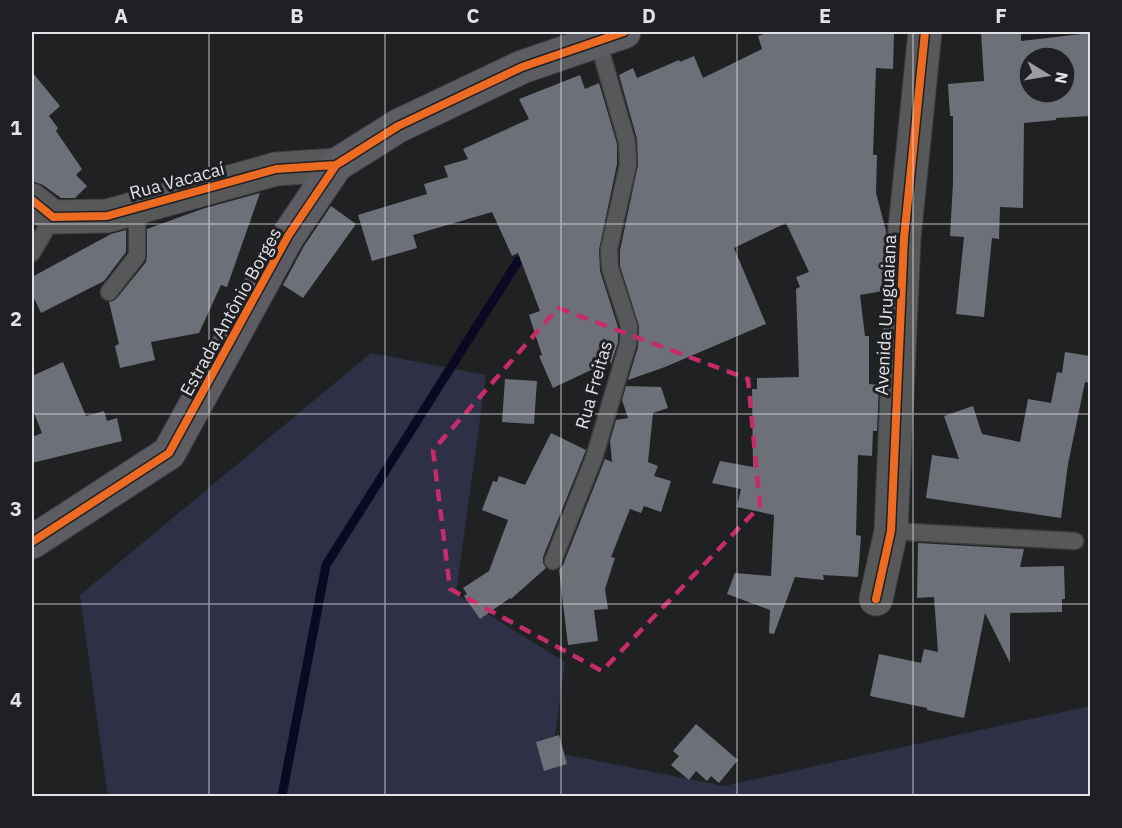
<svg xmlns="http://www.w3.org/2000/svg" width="1122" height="828" viewBox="0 0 1122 828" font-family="'IBM Plex Sans',sans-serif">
<rect width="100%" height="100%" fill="#202123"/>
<path fill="#2e3046" d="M371,353L486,375L456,594L565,662L553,752L724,786L1090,706V796H109L107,791L80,595Z"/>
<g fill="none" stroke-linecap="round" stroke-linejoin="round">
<path stroke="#0a0823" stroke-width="9" d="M282,796L326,565L518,261"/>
</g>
<path fill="#6e7079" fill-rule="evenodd" d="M770,32H894L893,69L876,68L873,155H877L876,193L886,231L883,291L860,295L865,336H869V384L879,385L877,431H873L872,456L858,455L856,535L861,536L858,577L823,575L824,580L795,577L774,634L769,633L770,610L727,594L735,573L771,576L774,515L737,507L741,489L712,483L720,461L753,467L752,389H757V378L799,377L796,289L800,287L796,277L809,272L786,223L734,248L766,324L665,367L628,380L638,347L639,326L620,266V250L638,165L637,139L619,75L633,68L637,78L679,60L680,62L694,56L703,78L762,49L758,36Z
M981,32H1021V41L1090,33V116L1056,118V120L1024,123L1023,208L1000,207L999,239L992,238L984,317L956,314L964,237L950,236L953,183V116H950L948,84L984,81ZM1029,57H1065V93H1029Z
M32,72L60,106L49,116L58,128L56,131L82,169L76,175L87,186L75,198H61L43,185L35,182H32Z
M580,75L585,89L599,83L617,144V164L599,250L600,271L618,327V342L611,364L610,361L553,388L539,356L542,355L529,315L540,311L518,253L512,256L492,212L413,235L417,248L372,261L358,215L427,194L424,184L448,177L444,166L468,159L463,149L529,119L519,99Z
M260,193L227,287L221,285L199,333L151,342L155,360L120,368L115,346L119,344L109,302L113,301L117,298L146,262L147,256V229L202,209Z
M331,206L356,224L303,298L283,285L304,246Z
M126,230V252L104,281L41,313L32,294V277L111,234Z
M1065,352L1090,356V383L1085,382L1068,464L1061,518L926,498L932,455L959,459L944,416L973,406L982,434L1020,442L1028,399L1051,403L1057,372L1062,373Z
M63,362L86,416L104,411L107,421L117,418L122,441L32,463V437L42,433L32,408V376Z
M505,379L537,381L534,424L502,422Z
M626,386L661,387L668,408L653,413L648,462L658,466L654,476L671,481L661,512L644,506L641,513L630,509L611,557L615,558L605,589L608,609L594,610L598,641L568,645L559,570L563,565L605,459L612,462L610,441L616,420L628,418L622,400Z
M551,433L586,450L543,557V563L546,568L511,599L510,598L480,619L464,596L467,594L463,588L489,571L508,520L482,510L493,481L497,482L499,476L525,485Z
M918,543L1024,549L1020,567L1064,566L1065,599H1062V612L1010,613V663L985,613L964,718L927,710V708L870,696L879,654L921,663L924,649L938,652L934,597L917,598Z
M696,724L738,760L719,783L711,776L707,781L696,771L689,780L671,765L679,756L673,751Z
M559,735L567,764L544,771L536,742Z"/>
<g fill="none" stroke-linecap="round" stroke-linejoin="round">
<defs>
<path id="lane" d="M32,253L53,217
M109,292L137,256V207
M891,531L1075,541
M553,561L594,458L628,344L629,326L610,268L609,249L628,165L627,142L598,41"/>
<path id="street" d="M32,200L53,217L107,216L276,169L336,165
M876,599L891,531L904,238L925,32"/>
<path id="secondary" d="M32,542L169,453L288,236L336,165L398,126L522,67L624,32"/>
</defs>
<use href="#lane" stroke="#3d3e40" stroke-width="19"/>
<use href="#street" stroke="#3d3e40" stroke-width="35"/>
<use href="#secondary" stroke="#3d3e40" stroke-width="35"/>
<use href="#lane" stroke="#57585a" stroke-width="16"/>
<use href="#street" stroke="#57585a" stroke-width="33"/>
<use href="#secondary" stroke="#5c5d62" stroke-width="33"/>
<defs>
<path id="cycleway" d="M32,200L53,217L107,216L276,169L336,165
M32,542L169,453L288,236L336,165L398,126L522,67L624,32
M876,599L891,531L904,238L925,32"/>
</defs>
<use href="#cycleway" stroke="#1f2024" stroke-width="11"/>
<use href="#cycleway" stroke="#ed6a23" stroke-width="8"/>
</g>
<path fill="none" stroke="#c52c69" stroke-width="4.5" stroke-dasharray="12 8" stroke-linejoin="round" d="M558,308L748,379L760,506L602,671L450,589L433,450Z"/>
<path fill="none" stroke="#e2e2e6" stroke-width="1.5" stroke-opacity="0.55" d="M209,32V796M385,32V796M561,32V796M737,32V796M913,32V796M32,224H1090M32,414H1090M32,604H1090"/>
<g text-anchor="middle" stroke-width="6" stroke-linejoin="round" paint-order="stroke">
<g font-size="18" fill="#e2e2e6" stroke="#1f2024">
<text transform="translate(177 181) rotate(-15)" y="6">Rua Vacacaí</text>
<text transform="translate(231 312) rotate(-61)" y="6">Estrada Antônio Borges</text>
<text transform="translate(886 315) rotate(-87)" y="6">Avenida Uruguaiana</text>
<text transform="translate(594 385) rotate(-74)" y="6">Rua Freitas</text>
</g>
</g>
<rect width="1122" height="828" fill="none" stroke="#1f2024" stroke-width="66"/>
<g transform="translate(1047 75) rotate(101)"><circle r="28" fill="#1f2024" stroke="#6d6e72" stroke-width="1.5"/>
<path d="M0-4.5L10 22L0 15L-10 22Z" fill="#9e9ea2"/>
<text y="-9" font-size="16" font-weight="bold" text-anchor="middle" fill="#e2e2e6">N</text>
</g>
<rect x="33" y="33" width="1056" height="762" fill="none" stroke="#e2e2e6" stroke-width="2"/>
<g font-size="20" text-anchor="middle" font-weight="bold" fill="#e2e2e6">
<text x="121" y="23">A</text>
<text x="297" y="23">B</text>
<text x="473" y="23">C</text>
<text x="649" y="23">D</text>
<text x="825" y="23">E</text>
<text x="1001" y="23">F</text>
<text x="16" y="135">1</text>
<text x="16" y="326">2</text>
<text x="16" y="516">3</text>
<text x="16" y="707">4</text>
</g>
</svg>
